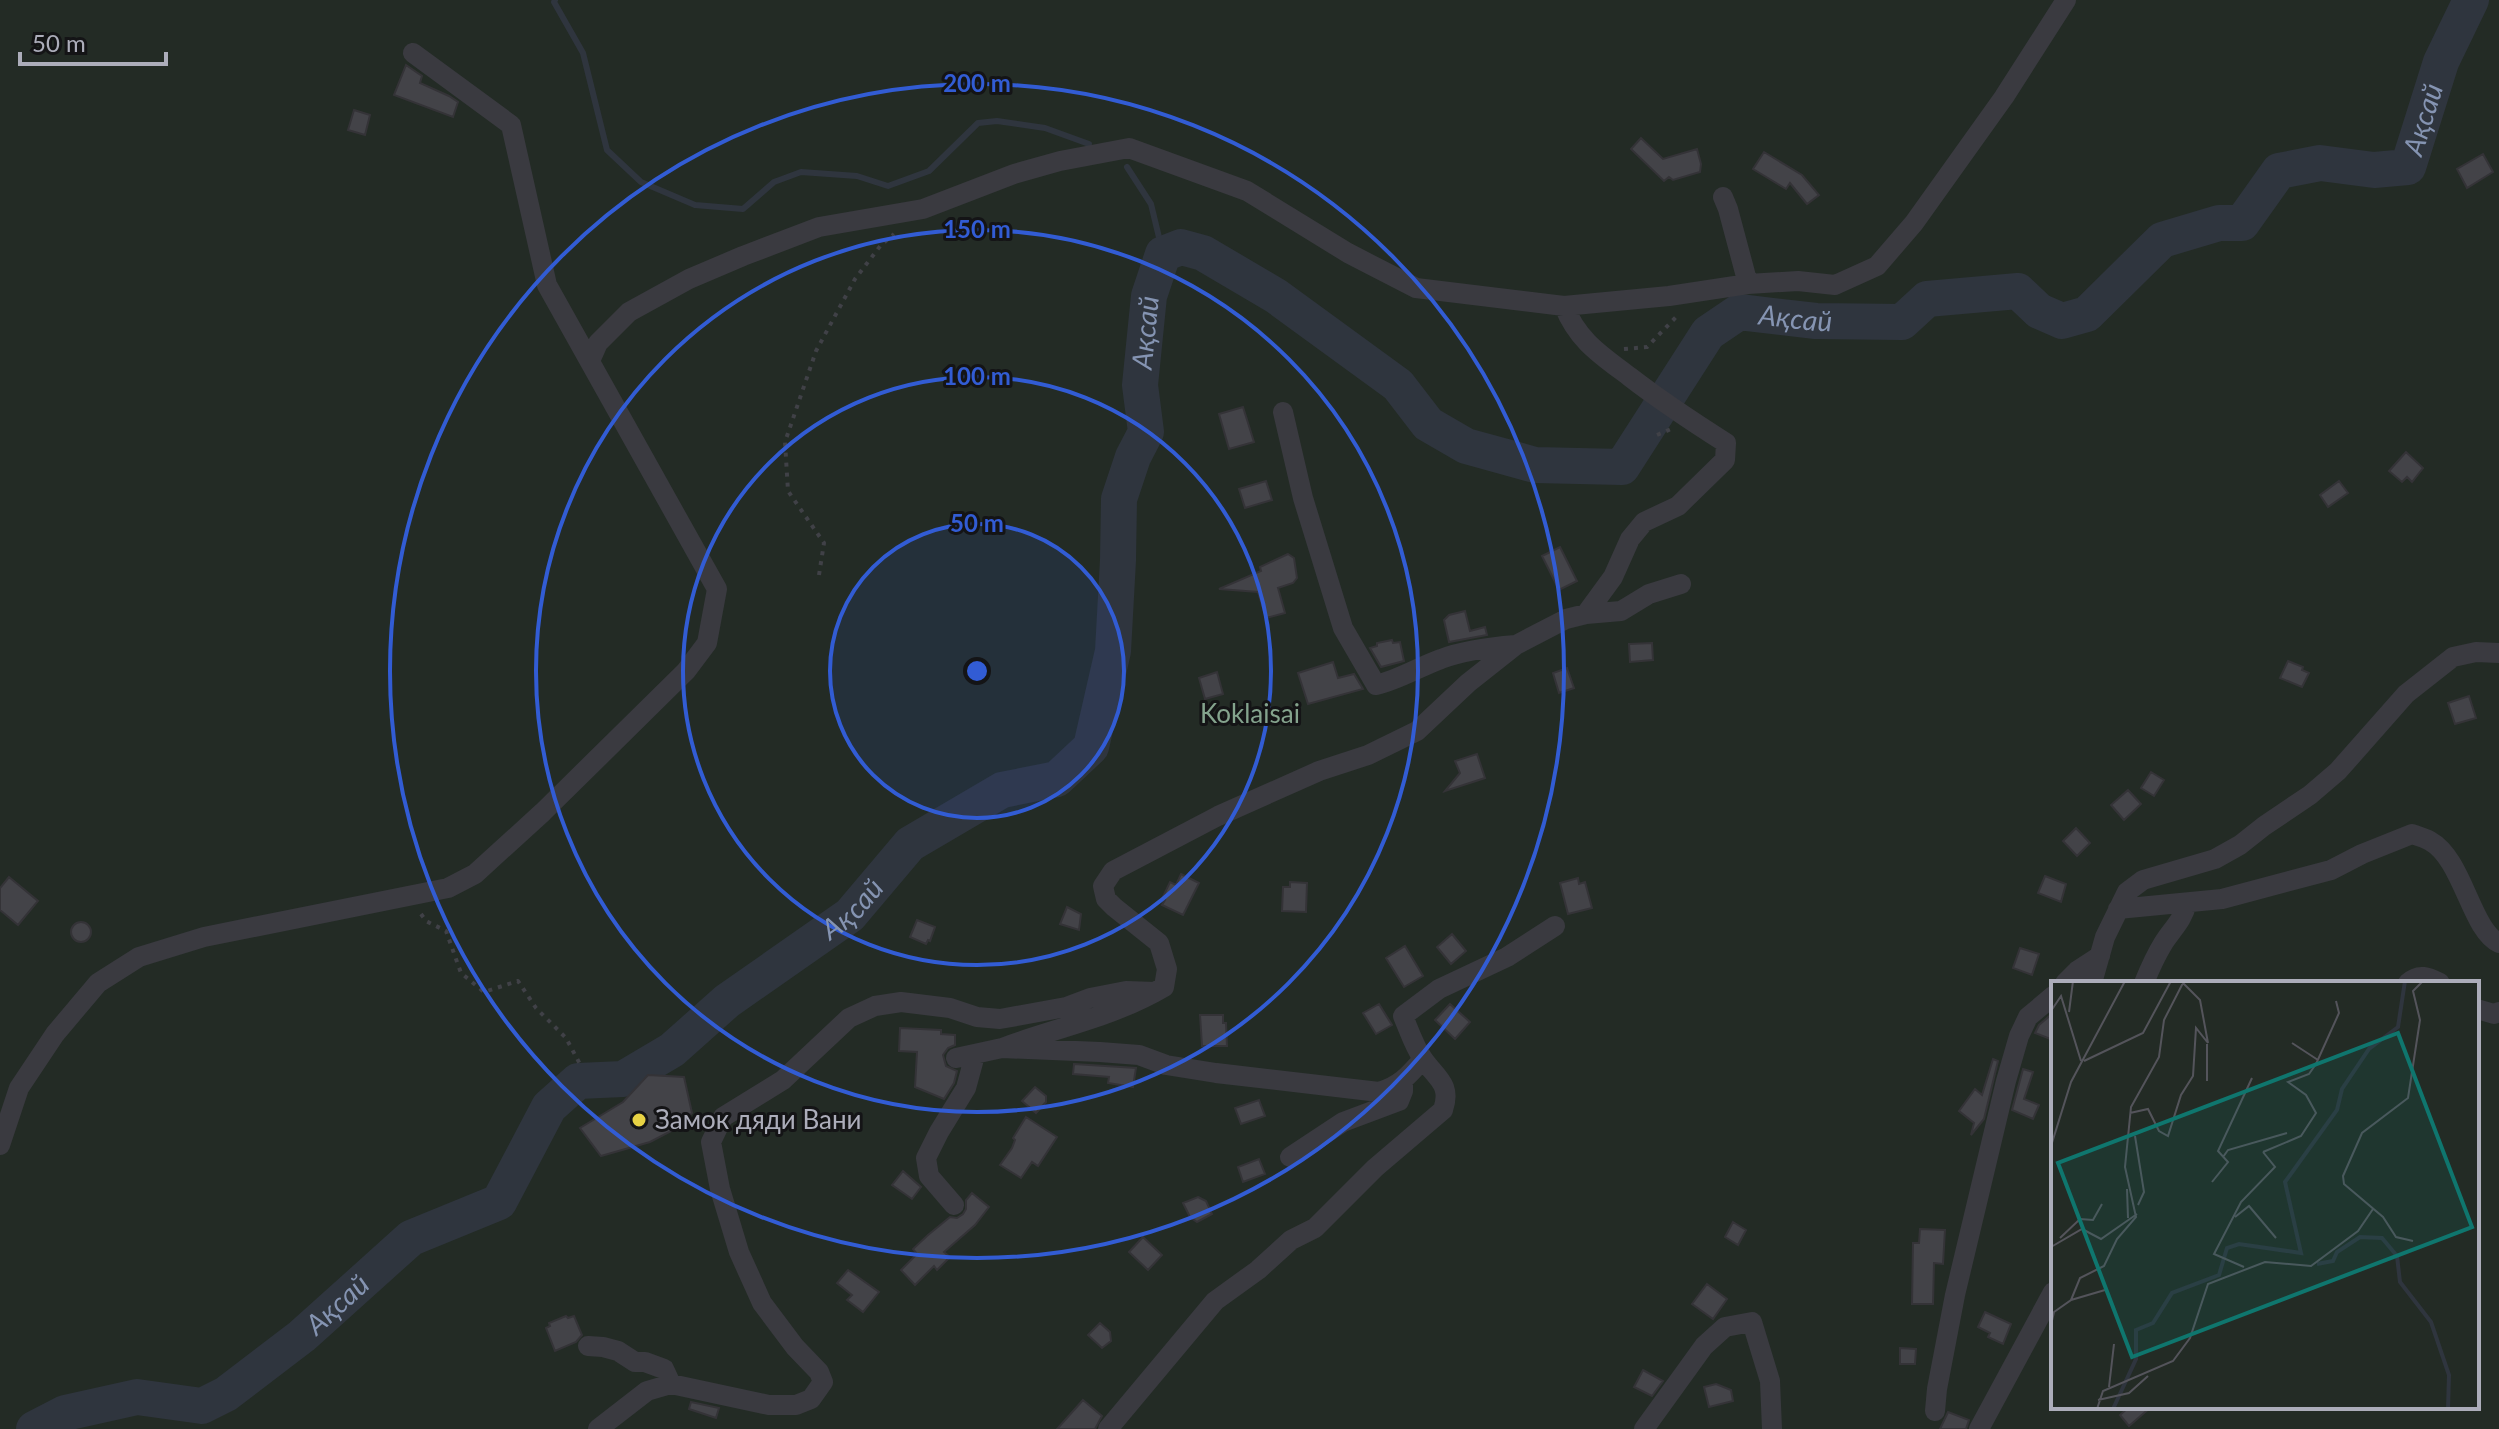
<svg xmlns="http://www.w3.org/2000/svg" width="2499" height="1429" viewBox="0 0 2499 1429" font-family="Lato,sans-serif">
<rect width="100%" height="100%" fill="#19191b"/>
<path fill="#232b25" fill-rule="evenodd" d="M0,0H2499V1429H0ZM2053,983H2477V1407H2053Z"/>
<g fill="none" stroke-linecap="round" stroke-linejoin="round">
<path stroke="#2f353e" stroke-width="6" d="M555,0L554,2L583,53L607,150L641,182L695,205L743,209L774,182L801,172L857,176L888,186L929,171L978,123L997,121L1045,128L1089,144
M1127,167L1151,204L1163,254"/>
<path stroke="#2f353e" stroke-width="36" id="s1" d="M34,1429L65,1413L137,1397L202,1406L226,1394L302,1336L411,1238L499,1202L549,1107L578,1081L623,1079L672,1050L727,1001L850,915L910,844L1002,790L1057,779L1091,747L1113,651L1118,560L1119,499L1133,457L1146,432L1140,385L1149,296L1163,254L1181,247L1203,253L1276,296L1398,385L1428,424L1466,446L1535,465L1622,467L1708,333L1739,312L1816,321L1902,322L1927,299L2018,291L2039,311L2062,321L2087,314L2162,240L2219,223H2242L2279,171L2320,163L2374,170L2408,167L2441,62L2471,0"/>
</g>
<path fill="#434348" stroke="#343337" stroke-width="2" d="M406,65L422,76L420,83L449,96L458,102L453,117L394,95Z
M354,110L370,115L365,135L348,130Z
M1641,138L1663,159L1697,149L1701,164L1700,172L1673,180L1669,177L1664,181L1631,149Z
M1764,152L1802,175L1819,195L1807,204L1790,183L1786,189L1753,169Z
M2483,154L2493,172L2467,188L2457,169Z
M1243,407L1254,442L1229,449L1219,414Z
M2406,452L2423,468L2412,482L2407,477L2402,482L2389,471Z
M1266,481L1272,500L1245,508L1239,489Z
M2339,481L2348,493L2328,507L2320,495Z
M1560,547L1577,581L1559,590L1542,556Z
M1288,554L1294,558L1297,578L1293,583L1278,588L1285,613L1266,618L1258,592L1219,589L1261,571L1260,567Z
M1465,611L1470,631L1485,627L1487,635L1449,642L1444,620L1449,615Z
M1392,640L1393,643L1400,642L1404,661L1381,667L1370,648L1377,646V643Z
M1652,643L1653,660L1630,662L1629,644Z
M2288,661L2303,667L2302,670L2309,673L2302,687L2280,678Z
M1333,662L1338,678L1354,674L1363,689L1308,704L1298,673Z
M1567,668L1574,688L1559,693L1553,673Z
M1217,672L1223,694L1205,699L1199,678Z
M2469,696L2476,718L2455,724L2448,703Z
M1477,754L1485,778L1445,791L1460,773L1455,761Z
M2151,772L2164,780L2154,796L2141,788Z
M2128,790L2141,804L2124,820L2111,805Z
M2076,828L2090,843L2077,856L2063,841Z
M1181,874L1199,883L1183,915L1162,905L1165,900L1162,899L1170,882L1176,885Z
M2045,876L2066,884L2061,902L2038,893Z
M9,877L38,901L18,925L0,910V888Z
M1578,878L1579,884L1585,882L1592,908L1568,914L1560,883Z
M1290,882L1307,883L1306,912L1282,911L1283,887H1290Z
M1067,907L1081,914L1079,930L1060,924Z
M917,920L935,927L930,941L928,940L926,944L910,937Z
M71 932a10 10 0 1 1 20 0a10 10 0 1 1-20 0Z
M1452,934L1466,951L1451,964L1437,947Z
M1405,946L1423,976L1404,987L1386,958Z
M2020,948L2039,954L2032,975L2013,968Z
M1379,1004L1392,1025L1376,1034L1363,1013Z
M1450,1004L1470,1022L1455,1039L1435,1020Z
M2053,1013V1040L2035,1033L2039,1025Z
M1200,1015H1223V1023H1226L1227,1046H1202Z
M900,1028L941,1030V1034L955,1035V1045L948,1048L943,1055L946,1066L957,1071L954,1083L944,1099L915,1087L917,1052L899,1051Z
M1993,1059L1998,1061L1984,1119L1971,1135L1974,1123L1959,1111L1975,1089L1982,1095Z
M1074,1064L1136,1068L1133,1087L1108,1083L1109,1077L1073,1074Z
M2023,1069L2033,1072L2024,1099L2039,1105L2033,1119L2012,1110Z
M648,1075L684,1077L692,1113L679,1127L650,1142L601,1156L580,1128L623,1102Z
M1035,1087L1046,1096V1102L1036,1113L1022,1101Z
M1259,1100L1265,1116L1241,1124L1235,1108Z
M1026,1117L1057,1137L1038,1166L1032,1162L1021,1178L1000,1165L1012,1148L1015,1140L1013,1138Z
M1259,1159L1265,1174L1243,1182L1238,1167Z
M903,1171L921,1187L912,1199L892,1185Z
M972,1193L989,1207L975,1225L944,1252L950,1257L937,1270L934,1266L915,1285L901,1270L917,1254L913,1249L928,1235L950,1217L957,1218L963,1214L966,1209V1200Z
M1198,1197L1206,1201L1212,1214L1197,1222L1190,1217L1183,1203Z
M1733,1222L1746,1230L1738,1245L1725,1237Z
M1920,1229L1945,1230L1943,1264L1934,1263L1933,1304H1912L1913,1243H1919Z
M1143,1237L1162,1255L1148,1270L1129,1252Z
M848,1270L879,1292L863,1312L847,1300L852,1295L837,1283Z
M1707,1284L1727,1299L1713,1319L1692,1304Z
M1985,1312L2011,1324L2003,1344L1988,1337L1990,1333L1978,1327Z
M566,1316L568,1318L574,1316L582,1335L576,1342L555,1351L546,1328L550,1326L549,1323Z
M1100,1323L1110,1332L1111,1341L1102,1348L1088,1335Z
M1900,1348L1916,1349L1915,1364H1900Z
M1643,1370L1663,1381L1652,1396L1634,1387Z
M1716,1384L1731,1390L1733,1401L1709,1407L1704,1387Z
M1083,1400L1102,1416L1095,1429H1057Z
M691,1402L719,1408L716,1418L689,1409Z
M2129,1407H2151L2129,1426L2120,1415Z
M1948,1412L1969,1420L1966,1429H1940Z"/>
<g fill="none" stroke-linecap="round" stroke-linejoin="round">
<path stroke="#404147" stroke-width="4" stroke-dasharray="4 6" stroke-linecap="butt" d="M1624,349L1647,347L1678,315
M1657,435L1671,429
M819,575L824,543L788,491L785,442L816,351L855,279L881,245L894,234
M421,914L426,921L446,931L461,973L484,992L518,981L536,1008L566,1038L581,1066"/>
<path stroke="#3a3a40" stroke-width="20" d="M1723,197L1728,209L1748,284
M590,361L598,343L629,312L689,279L743,256L819,227L923,209L1014,174L1060,161L1129,148L1247,191L1348,253L1416,288L1564,306L1669,296L1748,284L1798,281L1835,285L1877,266L1914,223L2004,97L2066,0
M1283,412L1303,498L1343,628L1376,685C1398,680 1419,667 1441,659C1464,650 1491,647 1516,645
M1586,614L1621,611L1649,594L1681,584
M2118,909L2222,899L2331,870L2362,854L2412,834C2418,836 2425,838 2430,841C2463,859 2471,930 2499,943
M2065,983L2077,971L2100,956
M2092,983L2105,937L2127,892L2143,880L2215,859L2240,845L2264,826L2310,795L2338,771L2406,694L2453,657L2476,652L2499,653
M2144,983C2150,968 2156,955 2164,942C2174,927 2182,921 2187,903
M2408,983C2419,973 2428,977 2440,983
M2477,1009L2494,1014L2499,1012
M1002,1048C1058,1027 1111,1018 1164,987L1167,969L1159,943L1114,907L1106,899L1103,886L1113,871L1218,816L1319,771L1368,755L1417,731L1468,683L1516,645L1566,619L1586,614L1613,577L1630,539L1644,522L1678,506L1725,460L1726,443C1693,422 1661,401 1630,377C1601,355 1578,341 1564,306
M956,1058L1002,1048L1100,1052L1139,1055L1166,1065L1216,1073L1379,1092C1400,1086 1409,1075 1423,1059
M0,1145L19,1088L55,1034L98,983L139,957L204,937L448,888L475,874L543,812L686,671L707,643L717,589L547,285L511,125L413,53
M1290,1157L1343,1122L1399,1101L1403,1091V1082
M954,1205L929,1176L926,1158L939,1132L966,1088L975,1055
M588,1346L603,1347L618,1351L635,1362H645L664,1369L671,1384
M1935,1411L1937,1389L1955,1295L2006,1081L2019,1036L2028,1017L2053,996
M598,1429L647,1391L671,1384L769,1405H796L811,1399L823,1382L819,1372L795,1347L762,1303L739,1252L720,1189L711,1142L723,1117L783,1080L849,1018L875,1006L901,1002L950,1008L977,1017L1000,1019L1066,1007L1090,998L1126,991L1155,992
M1108,1429L1215,1301L1258,1270L1291,1240L1315,1228L1375,1168L1443,1110C1452,1084 1436,1078 1423,1059C1414,1046 1409,1030 1403,1016L1439,989L1507,957L1555,926
M1644,1429L1704,1346L1725,1327L1752,1322L1770,1381L1772,1429
M1979,1429L2053,1292"/>
</g>
<circle cx="977" cy="671" r="147" fill="#325cd4" fill-opacity=".12"/>
<g fill="none" stroke="#325cd4" stroke-width="4">
<circle cx="977" cy="671" r="147"/>
<circle cx="977" cy="671" r="294"/>
<circle cx="977" cy="671" r="441"/>
<circle cx="977" cy="671" r="587"/>
</g>
<circle fill="#e7d244" stroke="#141416" stroke-width="3" cx="639" cy="1120" r="8"/>
<g text-anchor="middle" stroke-width="6" stroke-linejoin="round" paint-order="stroke">
<g font-size="26" fill="#84a38d" stroke="#141416">
<text x="1250" y="723">Koklaisai</text>
</g>
<g font-size="26" fill="#acadba" stroke="#141416" text-anchor="start">
<text x="655" y="1129">Замок дяди Вани</text>
</g>
<g font-size="28" font-style="italic" fill="#8594b2" stroke="#141416">
<text dy="10" stroke="none"><textPath href="#s1" startOffset="3344">Ақсай</textPath></text>
<text dy="10" stroke="none"><textPath href="#s1" startOffset="2600">Ақсай</textPath></text>
<text dy="10" stroke="none"><textPath href="#s1" startOffset="1736">Ақсай</textPath></text>
<text dy="10" stroke="none"><textPath href="#s1" startOffset="1016">Ақсай</textPath></text>
<text dy="10" stroke="none"><textPath href="#s1" startOffset="344">Ақсай</textPath></text>
</g>
</g>
<g transform="translate(2051 981)">
<rect width="428" height="428" fill="#19191b"/>
<path d="M0,0H428V428H0Z" fill="#232b25"/>
<path fill="none" stroke="#2f353e" stroke-width="4" d="M266,283L282,280L286,271L309,256L331,257L346,275L349,301L380,341L398,394L397,428M62,428L85,378V349L102,342L121,312L168,294L176,267L188,263L250,272L234,201L286,129L291,108L318,68L347,46L354,0"/>
<path fill="none" stroke="#54545b" stroke-width="2" d="M0,30L10,15L30,80M18,31L22,0M241,62L267,79M33,80L92,52L120,0M156,100V63M79,132L97,128L108,150L117,155L130,114L142,95L145,47L157,62L149,19L130,0M84,155L93,211L87,224M0,165L20,101L74,0M212,171L250,155L265,132L255,114L237,101L258,93L265,83L288,32L285,20M172,176L177,169L236,152M161,201L177,181L167,170L201,97M76,208L77,237M184,236L198,225L225,257M9,257L29,238L42,239L51,223M362,260L345,256L332,236L293,203L292,195L311,152L357,117L369,39L362,10L372,0M0,266L31,248L50,258L86,233M193,286L163,273L190,221L224,186L212,171M20,319L54,309M0,344L3,331L20,319L29,297L53,285L66,258L85,236L74,186L80,126L108,76L113,39L133,0M58,406L63,363M47,419L78,412L97,395M46,428L52,410L122,380L139,357L157,303L214,281L260,285L307,250L322,228"/>
<path fill="#0f766e" fill-opacity="0.15" stroke="#0f766e" stroke-width="4" d="M347,52L421,246L81,376L7,182Z"/>
<rect width="428" height="428" fill="none" stroke="#acadba" stroke-width="4"/>
</g>
<circle cx="977" cy="671" r="12" fill="#325cd4" stroke="#141416" stroke-width="4"/>
<g font-size="24" text-anchor="middle" font-weight="bold" fill="#325cd4" stroke="#141416" stroke-width="6" stroke-linejoin="round" paint-order="stroke">
<text x="977" y="92">200 m</text>
<text x="977" y="238">150 m</text>
<text x="977" y="385">100 m</text>
<text x="977" y="532">50 m</text>
</g>
<path d="M20 52v12h146v-12" fill="none" stroke="#acadba" stroke-width="4"/>
<text x="32" y="52" font-size="24" fill="#acadba" stroke="#141416" stroke-width="6" paint-order="stroke">50 m</text>
</svg>
